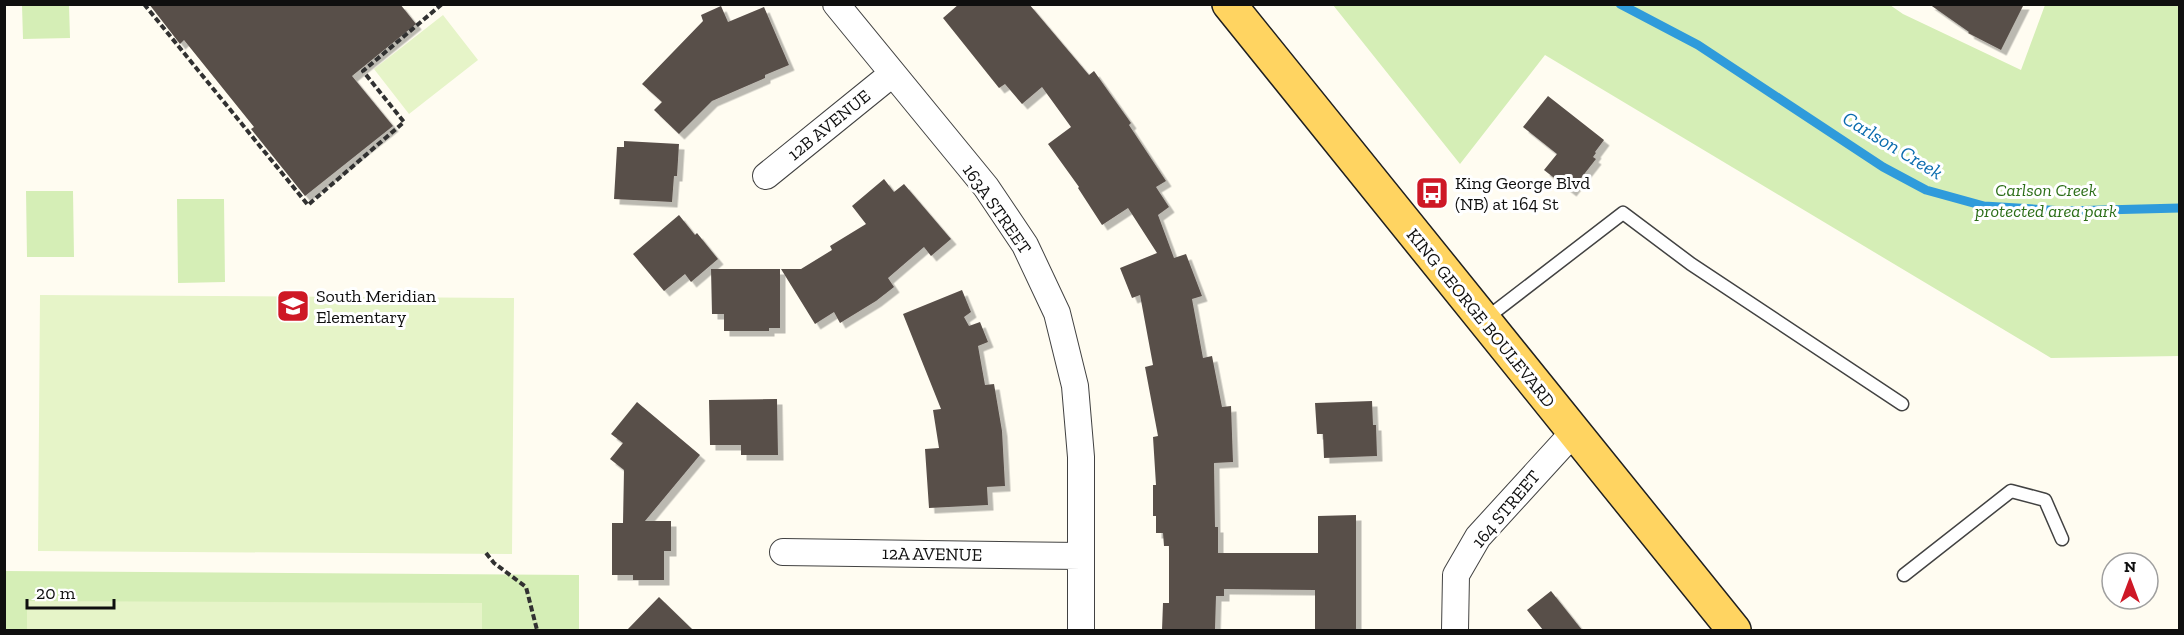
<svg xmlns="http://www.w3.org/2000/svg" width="2184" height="635" viewBox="0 0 2184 635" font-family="'Zilla Slab',serif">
<defs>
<filter id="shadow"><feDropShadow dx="5.5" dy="5.5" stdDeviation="0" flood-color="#0004"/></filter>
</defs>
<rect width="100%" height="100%" fill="#fffcf1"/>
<path fill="#d5eeb6" d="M22,5H69L70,38L23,39Z
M1333,5H1890L1903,14L2021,70L2045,5H2179V356L2051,358L1545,55L1460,164Z
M26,191H73L74,257H27Z
M177,199H224L225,282L178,283Z
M5,571L579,575V630H5Z"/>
<path fill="#e6f4c8" d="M443,15L478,60L409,114L374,69Z
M4,65H6L5,553H4Z
M40,295L514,298L512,554L38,551Z
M27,601L482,603V630H27Z"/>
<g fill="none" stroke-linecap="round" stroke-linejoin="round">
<path stroke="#2f9bdb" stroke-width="9" d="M1620,4L1698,45L1883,167L1926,190L1984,206L2064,211L2180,208"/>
</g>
<path fill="#594f4a" filter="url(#shadow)" d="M149,4H400L416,24L352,76L393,126L305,196L251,129L254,127L184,40L180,44Z
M959,4H1029L1089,75L1094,71L1131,123L1129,125L1166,181L1156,187L1169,207L1158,215L1174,258L1186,254L1202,296L1192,299L1203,358L1212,356L1222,407L1231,406L1233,462L1214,463L1215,527H1218V553H1318V516L1356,515V630H1315V590L1224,589V596H1216L1215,630H1162L1163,603H1169V546H1164L1163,533H1156V516H1153V485H1156L1153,437L1158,436L1145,367L1153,365L1140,295L1132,298L1120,268L1157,253L1128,208L1102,225L1078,188L1079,187L1048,144L1071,127L1042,87L1022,104L1005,84L999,88L943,18Z
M1929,4H2024L2001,50L1968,33L1969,32Z
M721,6L728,22L764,7L789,65L765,75V78L712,101L679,134L654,110L662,102L642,84L703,21L701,15Z
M1548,96L1604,140L1595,152L1596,153L1593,157L1596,159L1571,191L1544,170L1557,154L1523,127Z
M624,141L679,144L677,176H674L672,202L614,199L617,147H624Z
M884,179L894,192L904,184L951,239L931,256L924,247L888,278L894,287L876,301L840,323L834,312L815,324L781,269H801L832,250L830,246L866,224L852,206Z
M679,215L695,235L697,233L718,259L691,282L685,274L664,291L633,254Z
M711,269H780V328H769V331H724V314H712Z
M962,290L971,312L964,317L969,326L980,322L988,342L978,346L985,385L994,384L1002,431L1005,486L987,487L988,505L929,508L925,449L939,448L933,410L941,409L903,314Z
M777,399L778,455H741V445H710L709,400Z
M1372,401L1373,425H1376L1377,456L1324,458L1323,434H1317L1315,403Z
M637,402L700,455L645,521H671V551H664V580H633V575H612V523H623L624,470L610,459L623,443L611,434Z
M1551,591L1582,630H1543L1527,610Z
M659,597L693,630H627Z"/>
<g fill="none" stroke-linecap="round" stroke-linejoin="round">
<defs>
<path id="lane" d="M1484,320L1623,213L1691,264L1902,404
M1904,575L2011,491L2045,500L2062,539"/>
<path id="street" d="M836,4L986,187L1025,245L1057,313L1075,386L1081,457V630
M766,176L892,74
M783,552L1081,556
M1455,630L1456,575L1478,537L1573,433"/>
<path id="primary" d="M1229,4L1734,630"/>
</defs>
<use href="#lane" stroke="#424242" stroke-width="15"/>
<use href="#street" stroke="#424242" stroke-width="28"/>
<use href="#primary" stroke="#202020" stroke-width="36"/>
<path stroke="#313131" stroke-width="4" stroke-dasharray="6 3" stroke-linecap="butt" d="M144,4L308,205L404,122L363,71L442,4
M486,553L494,563L526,587L537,630"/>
<use href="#lane" stroke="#fff" stroke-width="12"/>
<use href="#street" stroke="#fff" stroke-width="26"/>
<use href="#primary" stroke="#ffd461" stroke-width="33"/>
</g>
<defs>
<symbol id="bus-square" viewBox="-11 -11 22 22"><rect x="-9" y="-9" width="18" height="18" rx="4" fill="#ce1826" stroke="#fff"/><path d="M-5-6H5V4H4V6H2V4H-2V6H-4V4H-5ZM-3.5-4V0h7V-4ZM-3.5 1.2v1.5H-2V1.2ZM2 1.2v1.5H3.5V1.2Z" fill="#fff"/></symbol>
<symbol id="school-square" viewBox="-11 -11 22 22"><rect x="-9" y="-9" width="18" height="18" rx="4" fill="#ce1826" stroke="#fff"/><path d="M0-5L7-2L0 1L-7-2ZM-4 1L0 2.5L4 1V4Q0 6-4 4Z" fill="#fff"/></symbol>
</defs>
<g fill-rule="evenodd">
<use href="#bus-square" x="1413" y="174" width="38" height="38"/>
<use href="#school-square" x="274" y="287" width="38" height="38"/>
</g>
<g text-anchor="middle" stroke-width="6" stroke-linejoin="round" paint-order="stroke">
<g font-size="18" fill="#0f0f0f" stroke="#fff">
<text transform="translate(829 125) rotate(-39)" y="6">12B AVENUE</text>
<text transform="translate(997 209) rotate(55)" y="6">163A STREET</text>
<text transform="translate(1481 318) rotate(51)" y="6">KING GEORGE BOULEVARD</text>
<text transform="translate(1506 509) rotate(-50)" y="6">164 STREET</text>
<text transform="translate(932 554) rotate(1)" y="6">12A AVENUE</text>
</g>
<g font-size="18" fill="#0f0f0f" stroke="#fff" text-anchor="start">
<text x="1455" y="189">King George Blvd<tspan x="1455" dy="21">(NB) at 164 St</tspan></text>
<text x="316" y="302">South Meridian<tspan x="316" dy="21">Elementary</tspan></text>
</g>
<g font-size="18" font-style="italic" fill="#2c6e18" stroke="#fff">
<text x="2046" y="196">Carlson Creek<tspan x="2046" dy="21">protected area park</tspan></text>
</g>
<g font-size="20" font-style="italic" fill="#0a6cae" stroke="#fff">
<text transform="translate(1893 145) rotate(31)" y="7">Carlson Creek</text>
</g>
</g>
<rect width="2184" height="635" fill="none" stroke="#0f0f0f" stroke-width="12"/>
<g transform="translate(2130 581)"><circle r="28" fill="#ffffff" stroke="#9f9f9f" stroke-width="1.5"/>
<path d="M0-4.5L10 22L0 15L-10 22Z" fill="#ce1826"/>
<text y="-9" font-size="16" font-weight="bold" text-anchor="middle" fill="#0f0f0f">N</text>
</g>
<path d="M27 599v9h87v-9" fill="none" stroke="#0f0f0f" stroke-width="3"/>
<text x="36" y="599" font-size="18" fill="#0f0f0f" stroke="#ffffff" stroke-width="4.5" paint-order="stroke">20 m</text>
</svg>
